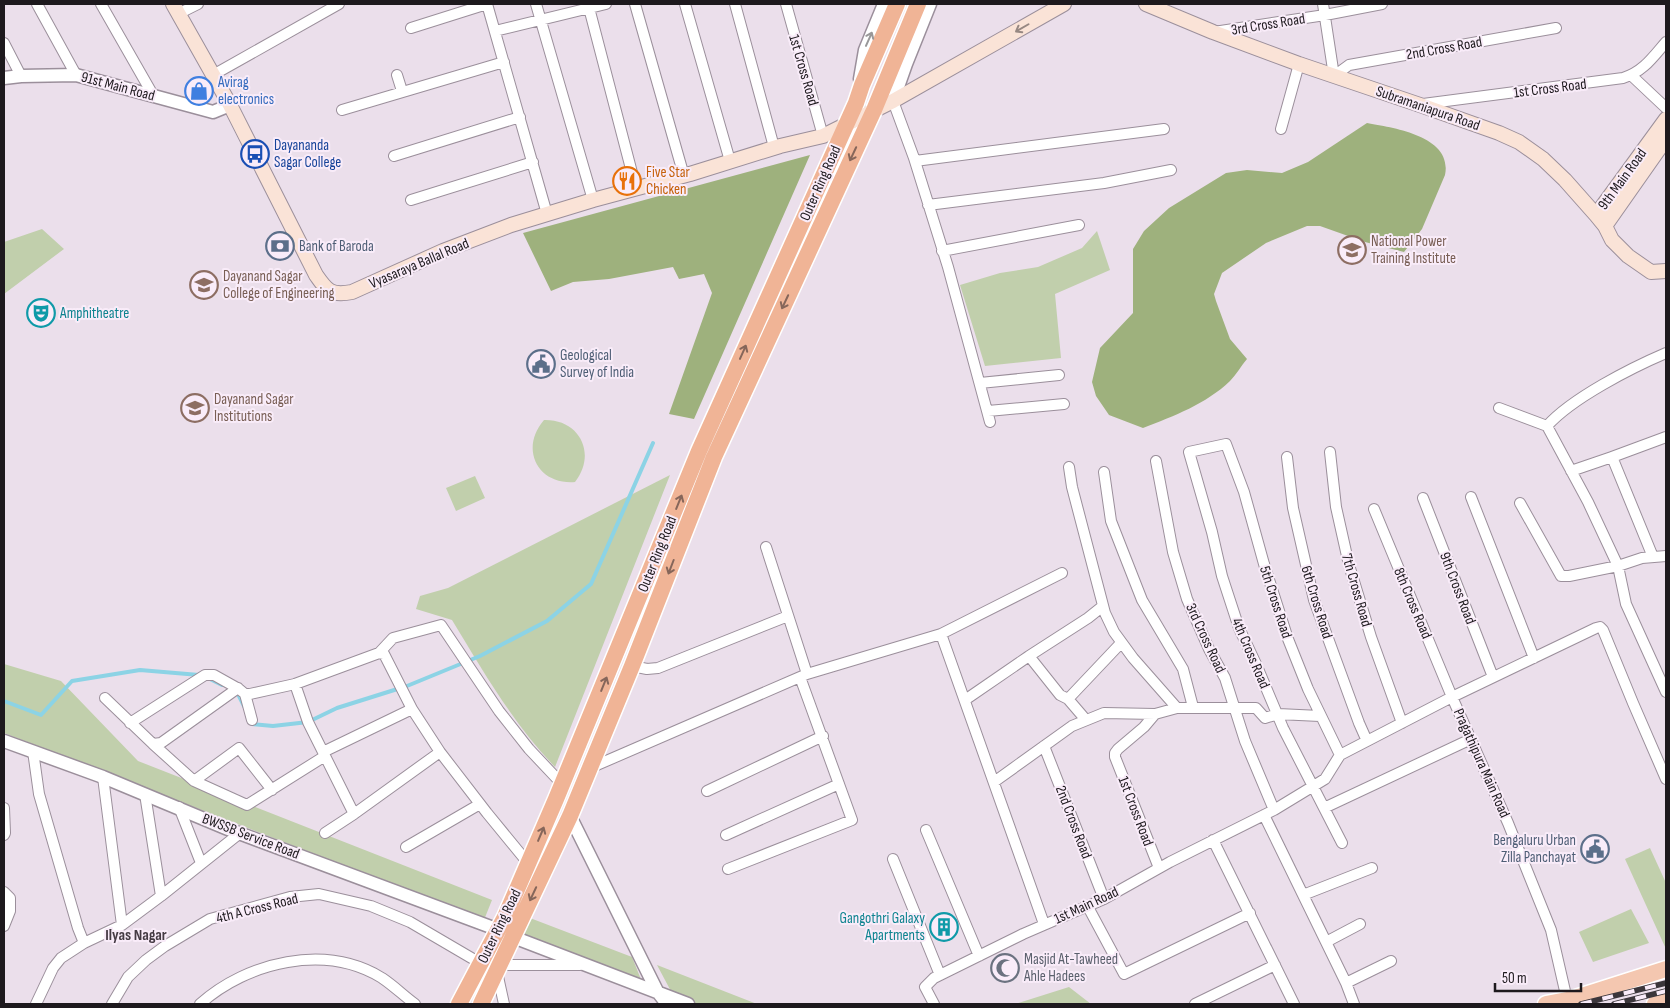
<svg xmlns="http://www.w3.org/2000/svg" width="1670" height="1008" viewBox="0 0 1670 1008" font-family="'Sofia Sans Condensed',sans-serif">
<rect width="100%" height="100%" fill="#ebdfeb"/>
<path fill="#c1cfac" d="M42,229L64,249L4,294V242Z
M1097,231L1110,270L1055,294L1061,358L985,366L960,285L1000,273L1038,267L1082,248Z
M544,420C580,419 597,454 575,482C538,485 519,449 544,420Z
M670,475L555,767C514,725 483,671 452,620L416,609L420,596L448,588Z
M475,476L485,498L456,511L446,488Z
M4,664L61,681L138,761L492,900L484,920L4,733Z
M1650,848L1666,883V949L1625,859Z
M1631,909L1649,943L1593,962L1579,932Z
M530,918L632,957L642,982L523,935Z
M657,965L757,1004H697L673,995Z
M1069,987L1091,1004H1015Z"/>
<path fill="#9eb17d" d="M1367,123C1394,128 1453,136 1445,175L1422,229L1404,252L1365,242L1320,226H1307L1266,243L1222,273L1214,294L1216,301L1230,339L1247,359C1241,366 1236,375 1230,381C1206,404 1174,416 1143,428L1109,415L1096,396L1092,382L1100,348L1133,313V249L1144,231L1169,208L1226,173L1247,170L1282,173L1308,162Z
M810,155L694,419L669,414L712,293L704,274L679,279L673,267L609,279L573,282L551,291L523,233Z"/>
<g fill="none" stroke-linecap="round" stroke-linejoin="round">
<path stroke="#8cd3e5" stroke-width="4" d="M208,678L222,685
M237,692L244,706
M4,701L41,715L72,681L140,670L199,675
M251,722L252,724L273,726L308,722L337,708L407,686L480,656L547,621L591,584L653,443"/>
<defs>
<path id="minor" d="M37,4L76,75
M101,4L153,95
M487,4L547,214
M536,4L593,200
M588,4L636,188
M635,4L684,176
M685,4L730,161
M735,4L774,147
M786,4L823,136
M1323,4L1334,76L1349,65L1556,28
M178,14L198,4
M411,28L487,4
M495,31L606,4
M1214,32L1325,15L1382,4
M4,43L21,76
M213,75L339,4
M397,75L402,91
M1632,76L1666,108
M893,101L914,158L948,267L990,422
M1423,104L1623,78C1643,72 1653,57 1666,42
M342,110L504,62
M1281,129L1299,64
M394,156L520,117
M915,161L1164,129
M411,200L533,162
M928,205L1104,183L1171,170
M942,251L1079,225
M980,383L1059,375
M1499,408L1547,426L1588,502L1618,566L1626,604L1666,692
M988,411L1064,404
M1547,426C1572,398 1631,368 1666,353
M1330,452L1336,507L1349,565L1371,637L1402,723
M1287,457L1293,508L1314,600L1359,723L1367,741
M1612,457L1666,437
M1156,461L1173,552L1187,599L1209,649L1225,678L1245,741L1274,810
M1069,467L1072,487L1105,613L1114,632L1133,658L1177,708
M1571,471L1612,457L1653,557
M1104,472L1111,521L1142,600L1183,669L1193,707
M1471,497L1534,658
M1423,498L1493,677
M1520,503L1561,576H1569L1618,566L1642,558L1666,556
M1374,509L1452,697L1508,823L1551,930L1568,1004
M941,634L1044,924
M379,653L393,638L441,625L499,711L529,749L562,784
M1029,656L1060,695L1068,699L1121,643
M632,666L647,669L658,668L788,616
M807,674L941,634L1062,573
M295,684L308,722L354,814
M245,694L252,720
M105,698L153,744L161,743L238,688
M1068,699L1086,720
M965,700L1029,656L1088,618L1103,606
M130,723L205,675H214L239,689L245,694H250L295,684L379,653L384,654L412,709L440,752L487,813L528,863
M153,744L194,781L247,805L325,756
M1044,746L1104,899
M33,751L39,794L78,928L84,943
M323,752L412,709
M1340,755L1308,689L1288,639L1264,564L1244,492L1226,444L1189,452L1212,532L1222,576L1239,628L1256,664L1283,728L1342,843
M590,768L800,677
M103,777L122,925
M194,781L239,748L272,790
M994,782L1072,726L1104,713L1155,714
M707,791L823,736
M145,794L161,896
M179,807L201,863
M4,808L5,833L4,835
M1324,808L1471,739
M1264,815L1346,983L1354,1004
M926,830L979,956
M325,833L354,814L440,752
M726,835L839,784
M1213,840L1294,1004
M406,847L480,804
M893,859L940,975
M1159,868L1115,757V753L1118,749L1144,727L1155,714L1177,708H1256L1265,718L1278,714L1320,716
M728,869L852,820L800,677L807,674L766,547
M4,892L10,898V911L4,926
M1303,895L1372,868
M1088,907L1124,974L1250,913
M1326,942L1360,924
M500,965H580
M497,972L504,1004
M1346,983L1391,961
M36,1004L53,968L61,958L84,943L122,925L161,896L240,833
M112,1004L128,977L146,960L165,946L210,919L290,897L319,894L371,906L410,922L480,963
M200,1004C247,962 325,943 382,978C394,986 404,996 415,1004
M934,1004L925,987L934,978L1023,934L1104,899L1170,862L1274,810L1325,779L1340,755L1452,697L1596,628L1600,627L1603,630L1633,703L1666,779
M1195,1004L1275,965"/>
<path id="tertiary" d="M4,78L21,76L76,75L213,112L230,105
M860,79L865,50L884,4
M893,101L906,64L930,4
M4,741L103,777L228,829L499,930
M570,816L657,991L667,1004
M513,937L688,1004"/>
<path id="secondary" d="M173,4L230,105L316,275C327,291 331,296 352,292L443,251L511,225L593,200L690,174L780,146L823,136L893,101L1064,4
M1146,4L1213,32L1299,64L1420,105L1499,133L1519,142L1543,159L1565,180L1596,215L1605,226L1612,240L1628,256L1651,272L1666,271
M1596,215L1666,119
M1605,226L1666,139"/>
<path id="primary" d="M1546,1004L1572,999L1666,969
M1655,1004L1666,1000"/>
<path id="trunk" d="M459,1004L505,917L556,799L699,451L856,103L862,85L897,4
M481,1004L570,816L632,666L714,457L874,110L918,4"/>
</defs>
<use href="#minor" stroke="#9b8f9b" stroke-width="12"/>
<use href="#tertiary" stroke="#9b8f9b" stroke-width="15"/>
<use href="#secondary" stroke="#9b8f9b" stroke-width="16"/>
<use href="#primary" stroke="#fff" stroke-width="19"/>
<use href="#trunk" stroke="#fff" stroke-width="19"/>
<use href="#minor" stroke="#fff" stroke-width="10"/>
<use href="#tertiary" stroke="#fff" stroke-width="12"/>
<use href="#secondary" stroke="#fae3d7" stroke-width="14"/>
<use href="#primary" stroke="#f4c7b0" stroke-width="16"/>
<use href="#trunk" stroke="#f0b496" stroke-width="16"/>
<defs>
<path id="rail" d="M1581,1004L1666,983
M1614,1004L1666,991"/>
</defs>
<use href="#rail" stroke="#3b363b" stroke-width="5.5"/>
<use href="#rail" stroke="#f9ecf9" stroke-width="4" stroke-dasharray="11" stroke-linecap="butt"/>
</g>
<defs><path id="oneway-shaft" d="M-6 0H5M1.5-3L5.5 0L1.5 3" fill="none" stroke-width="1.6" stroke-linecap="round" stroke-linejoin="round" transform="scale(1.25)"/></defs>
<use stroke="#978883" href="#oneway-shaft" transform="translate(1022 28) rotate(150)"/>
<use stroke="#999899" href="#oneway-shaft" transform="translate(869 39) rotate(-66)"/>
<g stroke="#86665a">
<use href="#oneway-shaft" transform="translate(853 154) rotate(115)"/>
<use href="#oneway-shaft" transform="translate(785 302) rotate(115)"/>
<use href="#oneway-shaft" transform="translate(743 352) rotate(-66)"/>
<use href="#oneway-shaft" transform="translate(679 502) rotate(-68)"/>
<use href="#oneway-shaft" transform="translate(671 567) rotate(111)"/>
<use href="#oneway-shaft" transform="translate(604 684) rotate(-68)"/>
<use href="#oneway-shaft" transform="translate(541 834) rotate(-67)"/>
<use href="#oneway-shaft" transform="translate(533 894) rotate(115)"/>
</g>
<defs>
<symbol id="shop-ring" viewBox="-11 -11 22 22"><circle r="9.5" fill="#f9ecf9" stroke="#3f7fe0" stroke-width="1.5"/><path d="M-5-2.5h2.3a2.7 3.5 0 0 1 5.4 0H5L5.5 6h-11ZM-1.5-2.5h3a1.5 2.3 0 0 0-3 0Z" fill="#3f7fe0"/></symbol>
<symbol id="bus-ring" viewBox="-11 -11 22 22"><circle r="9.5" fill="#f9ecf9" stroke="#1a4fb4" stroke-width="1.5"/><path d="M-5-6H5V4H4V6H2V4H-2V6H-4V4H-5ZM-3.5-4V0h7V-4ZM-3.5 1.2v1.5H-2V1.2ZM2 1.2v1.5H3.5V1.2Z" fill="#1a4fb4"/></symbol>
<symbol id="restaurant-ring" viewBox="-11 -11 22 22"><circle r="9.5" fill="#f9ecf9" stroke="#e8710a" stroke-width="1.5"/><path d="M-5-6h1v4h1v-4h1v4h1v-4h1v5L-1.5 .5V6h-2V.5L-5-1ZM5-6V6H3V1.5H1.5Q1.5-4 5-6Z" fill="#e8710a"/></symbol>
<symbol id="bank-ring" viewBox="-11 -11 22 22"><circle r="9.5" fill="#f9ecf9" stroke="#5c6f8a" stroke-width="1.5"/><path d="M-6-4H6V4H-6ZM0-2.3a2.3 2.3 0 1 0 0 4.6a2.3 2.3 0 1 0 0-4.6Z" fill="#5c6f8a"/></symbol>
<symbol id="university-ring" viewBox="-11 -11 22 22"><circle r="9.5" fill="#f9ecf9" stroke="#8d6e63" stroke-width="1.5"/><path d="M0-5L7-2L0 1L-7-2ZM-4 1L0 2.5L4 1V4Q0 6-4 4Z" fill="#8d6e63"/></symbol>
<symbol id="theatre-ring" viewBox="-11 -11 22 22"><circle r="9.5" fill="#f9ecf9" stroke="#0f9aa8" stroke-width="1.5"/><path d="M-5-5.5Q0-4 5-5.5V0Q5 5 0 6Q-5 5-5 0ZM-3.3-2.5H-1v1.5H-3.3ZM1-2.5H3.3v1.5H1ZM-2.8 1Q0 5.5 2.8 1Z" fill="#0f9aa8"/></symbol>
<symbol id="civic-ring" viewBox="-11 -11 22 22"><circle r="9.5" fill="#f9ecf9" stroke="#5c6f8a" stroke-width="1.5"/><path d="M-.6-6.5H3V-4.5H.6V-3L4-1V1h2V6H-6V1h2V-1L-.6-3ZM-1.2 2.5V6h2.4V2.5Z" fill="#5c6f8a"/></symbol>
<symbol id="building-ring" viewBox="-11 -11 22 22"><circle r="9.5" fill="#f9ecf9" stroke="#0f9aa8" stroke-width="1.5"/><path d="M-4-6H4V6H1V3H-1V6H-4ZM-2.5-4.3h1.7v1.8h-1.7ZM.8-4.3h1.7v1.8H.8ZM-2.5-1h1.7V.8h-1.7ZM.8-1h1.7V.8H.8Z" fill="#0f9aa8"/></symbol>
<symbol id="mosque-ring" viewBox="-11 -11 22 22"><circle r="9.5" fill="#f9ecf9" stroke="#6b7280" stroke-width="1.5"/><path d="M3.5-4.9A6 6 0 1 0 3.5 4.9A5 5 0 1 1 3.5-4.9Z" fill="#6b7280"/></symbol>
</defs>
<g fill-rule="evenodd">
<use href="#shop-ring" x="183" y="75" width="32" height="32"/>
<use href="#bus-ring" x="239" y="138" width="32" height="32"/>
<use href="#restaurant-ring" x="611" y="165" width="32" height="32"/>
<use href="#bank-ring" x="264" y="230" width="32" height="32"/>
<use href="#university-ring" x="1336" y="234" width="32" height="32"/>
<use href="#university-ring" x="188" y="269" width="32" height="32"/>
<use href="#theatre-ring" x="25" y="297" width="32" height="32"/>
<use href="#civic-ring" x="525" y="348" width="32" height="32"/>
<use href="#university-ring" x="179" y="392" width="32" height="32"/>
<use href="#civic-ring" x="1579" y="833" width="32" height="32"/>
<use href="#building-ring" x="928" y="911" width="32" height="32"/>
<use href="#mosque-ring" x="989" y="952" width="32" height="32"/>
</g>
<g text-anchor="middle" stroke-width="4" stroke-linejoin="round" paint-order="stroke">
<g font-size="15" fill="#1d191d" stroke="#f9ecf9">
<text transform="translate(1268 24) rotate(-9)" y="5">3rd Cross Road</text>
<text transform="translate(1444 48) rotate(-10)" y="5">2nd Cross Road</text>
<text transform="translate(804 70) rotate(74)" y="5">1st Cross Road</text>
<text transform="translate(118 86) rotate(15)" y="5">91st Main Road</text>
<text transform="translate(1550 88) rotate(-7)" y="5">1st Cross Road</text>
<text transform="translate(1428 108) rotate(19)" y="5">Subramaniapura Road</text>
<text transform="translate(1622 179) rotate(-54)" y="5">9th Main Road</text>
<text transform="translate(820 183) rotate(-66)" y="5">Outer Ring Road</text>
<text transform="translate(419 263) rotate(-23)" y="5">Vyasaraya Ballal Road</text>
<text transform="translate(657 554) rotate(-68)" y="5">Outer Ring Road</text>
<text transform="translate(1458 588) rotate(69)" y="5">9th Cross Road</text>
<text transform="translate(1357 590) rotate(74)" y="5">7th Cross Road</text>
<text transform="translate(1276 602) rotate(72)" y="5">5th Cross Road</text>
<text transform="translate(1317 602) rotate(73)" y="5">6th Cross Road</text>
<text transform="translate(1413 603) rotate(67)" y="5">8th Cross Road</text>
<text transform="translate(1206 638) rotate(65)" y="5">3rd Cross Road</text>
<text transform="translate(1251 653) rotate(67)" y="5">4th Cross Road</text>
<text transform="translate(1482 763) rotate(66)" y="5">Pragathipura Main Road</text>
<text transform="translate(1136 811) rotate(69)" y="5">1st Cross Road</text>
<text transform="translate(1074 822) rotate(69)" y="5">2nd Cross Road</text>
<text transform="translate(251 836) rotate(21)" y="5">BWSSB Service Road</text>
<text transform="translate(1086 905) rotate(-25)" y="5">1st Main Road</text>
<text transform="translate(257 908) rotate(-14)" y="5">4th A Cross Road</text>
<text transform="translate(499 926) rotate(-64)" y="5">Outer Ring Road</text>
</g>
<g font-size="15" fill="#366cbe" stroke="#f9ecf9" text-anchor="start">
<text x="218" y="87">Avirag<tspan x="218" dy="17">electronics</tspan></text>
</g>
<g font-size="15" fill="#164399" stroke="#f9ecf9" text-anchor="start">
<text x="274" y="150">Dayananda<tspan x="274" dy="17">Sagar College</tspan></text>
</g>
<g font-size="15" fill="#c56008" stroke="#f9ecf9" text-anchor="start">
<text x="646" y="177">Five Star<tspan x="646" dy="17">Chicken</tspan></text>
</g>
<g font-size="15" fill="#785e54" stroke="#f9ecf9" text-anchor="start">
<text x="1371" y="246">National Power<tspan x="1371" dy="17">Training Institute</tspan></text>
<text x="223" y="281">Dayanand Sagar<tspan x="223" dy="17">College of Engineering</tspan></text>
<text x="214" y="404">Dayanand Sagar<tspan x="214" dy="17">Institutions</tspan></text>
</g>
<g font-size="15" fill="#4e5e75" stroke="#f9ecf9" text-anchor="start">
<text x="299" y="251">Bank of Baroda</text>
<text x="560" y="360">Geological<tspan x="560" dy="17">Survey of India</tspan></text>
<text x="1576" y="845" text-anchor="end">Bengaluru Urban<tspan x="1576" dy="17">Zilla Panchayat</tspan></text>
</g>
<g font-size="15" fill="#0d838f" stroke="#f9ecf9" text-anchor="start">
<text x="60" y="318">Amphitheatre</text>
<text x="925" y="923" text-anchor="end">Gangothri Galaxy<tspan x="925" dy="17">Apartments</tspan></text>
</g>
<g font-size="15" fill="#5b616d" stroke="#f9ecf9" text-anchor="start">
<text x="1024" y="964">Masjid At-Tawheed<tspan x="1024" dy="17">Ahle Hadees</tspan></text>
</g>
<g font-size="16" font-weight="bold" fill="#453b44" stroke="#f9ecf9">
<text x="136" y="940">Ilyas Nagar</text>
</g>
</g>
<rect width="1670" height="1008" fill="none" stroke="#1d191d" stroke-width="10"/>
<path d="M1495 983v8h86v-8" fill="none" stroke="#1d191d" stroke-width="2.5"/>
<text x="1502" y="983" font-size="15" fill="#1d191d" stroke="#f9ecf9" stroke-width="4" paint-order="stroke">50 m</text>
</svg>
